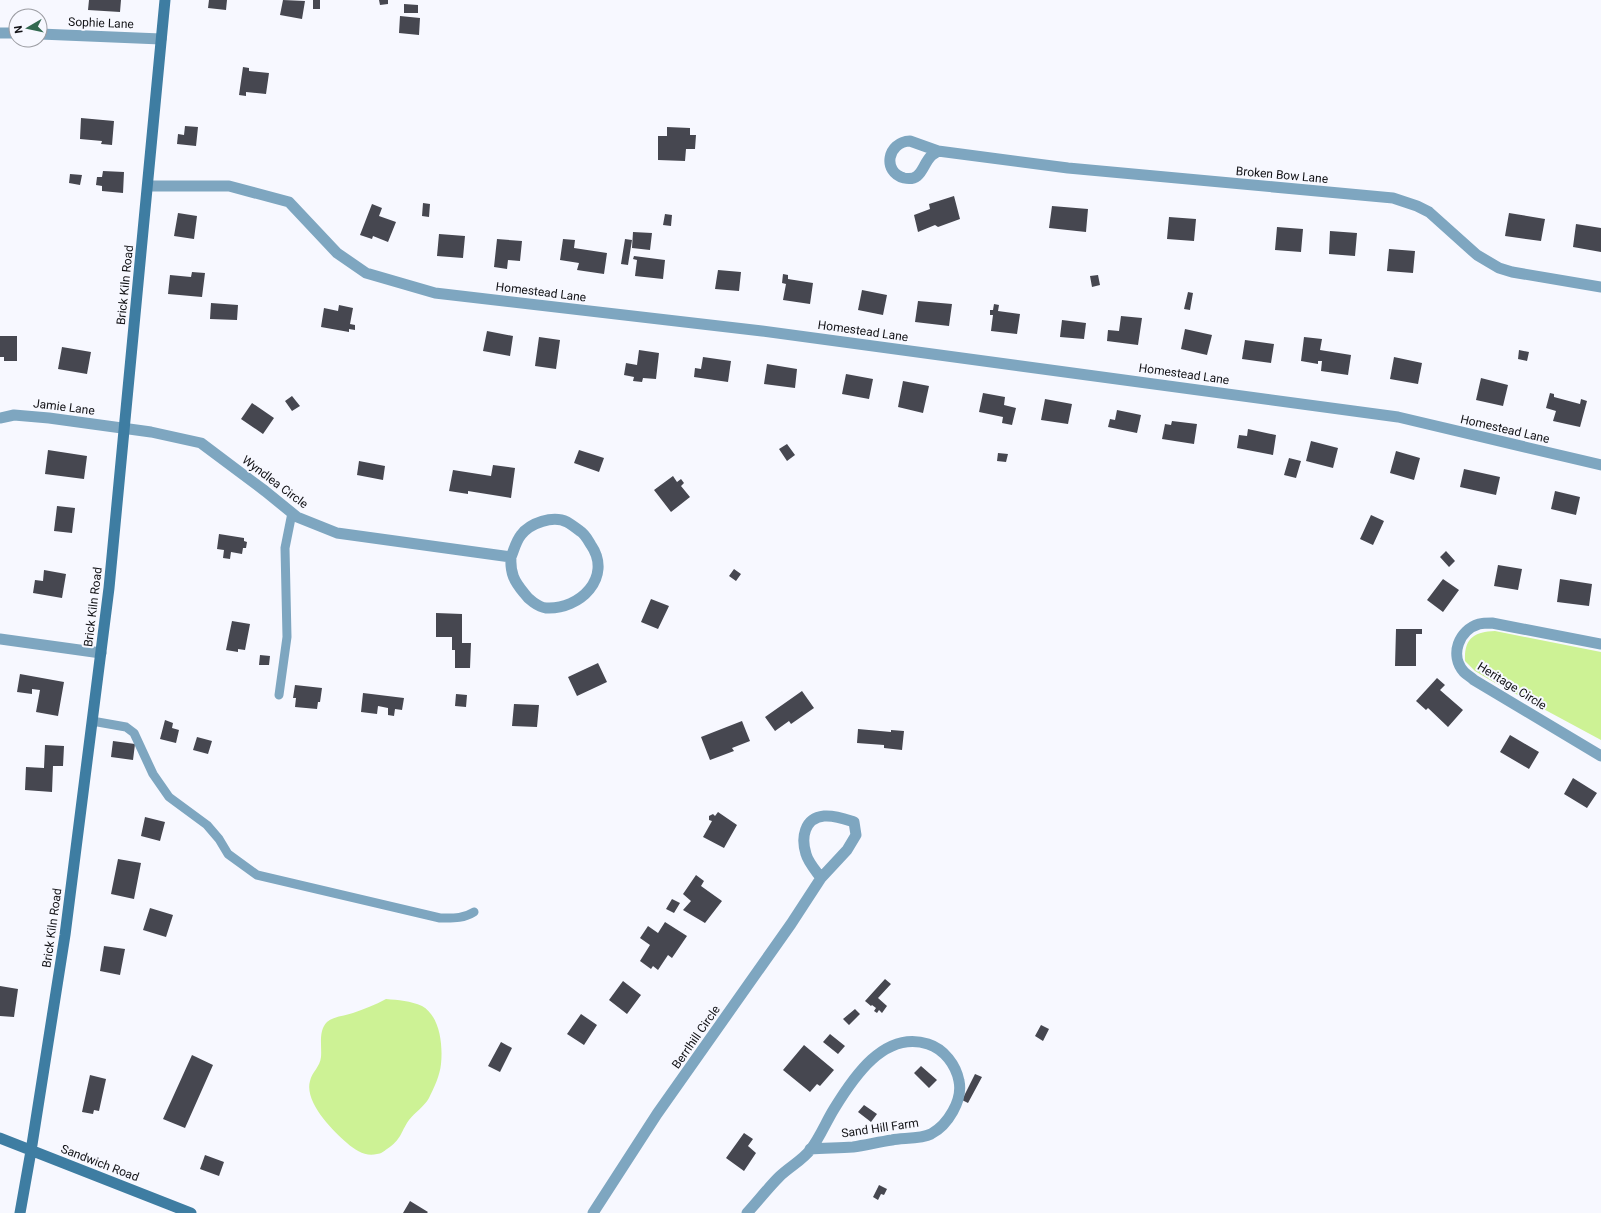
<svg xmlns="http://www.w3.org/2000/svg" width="1601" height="1213" viewBox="0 0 1601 1213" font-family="Roboto,sans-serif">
<rect width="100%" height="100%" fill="#f7f8ff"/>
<path fill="#cdf295" d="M1495,631L1601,652V740L1490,680L1475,671L1465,661C1464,638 1474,632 1495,631Z
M386,999C398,1000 411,1001 422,1006C440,1016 443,1045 441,1064C440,1075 434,1088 429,1098C424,1107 415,1112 409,1120C400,1133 402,1139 387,1149C384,1151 381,1154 377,1154C366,1157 356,1151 347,1143C333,1131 304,1102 310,1081C312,1072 320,1067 321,1057C322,1046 318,1031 327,1022C334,1016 345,1016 353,1013C364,1009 375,1005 386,999Z"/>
<path fill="#464750" d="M89,0H121L120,12L88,10Z
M209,0H227L226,10L208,8Z
M283,0L305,1L302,19L280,15Z
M313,0H320V9H313Z
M379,0H388V4L380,5Z
M404,4L418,5V13H404Z
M400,16L420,18L419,35L399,33Z
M243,67L249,68V71L269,73L266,94L246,92V96L239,95Z
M81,118L114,121L112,145L101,144L102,141L80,139Z
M185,126L198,127L196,146L177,144L178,134L184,135Z
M667,127L690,128V135H696L695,149H686L685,161L658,160V136H667Z
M103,171L124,172L123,193L102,191V186L96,185L97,177H102Z
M70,174L82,175L80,185L69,183Z
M954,196L960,219L938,227L935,225L918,232L914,215L930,209L929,204Z
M423,203L430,204L429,217L422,216Z
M372,204L382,208L379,216L396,222L388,242L373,236L372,239L360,235Z
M1052,206L1088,209L1086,232L1049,228Z
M178,213L197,216L194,239L174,236Z
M1509,213L1545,219L1541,241L1505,236Z
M665,214L672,215L671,226L663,225Z
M1169,217L1196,219L1194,241L1167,239Z
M1576,224L1601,228V252L1573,247Z
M1277,227L1303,229L1301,252L1275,250Z
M1330,231L1357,233L1355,256L1329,254Z
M633,232L652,233L650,250L632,248Z
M439,234L465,236L463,258L437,256Z
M497,239L522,241L520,261L508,260L507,269L494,267Z
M563,239L575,240L574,248L607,253L604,274L577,270L579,263L560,260Z
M625,239L632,240L628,265L621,264Z
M1389,249L1415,251L1413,273L1387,271Z
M634,256L665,260L663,279L635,276L637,260L633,259Z
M718,270L741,272L739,291L715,289Z
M192,272L205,273L202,297L168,294L170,275L191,277Z
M783,274L788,275V279L813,283L810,304L783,300L786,284L782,283Z
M1098,275L1100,285L1092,287L1090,276Z
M862,290L887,295L883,315L858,310Z
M1188,292L1193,293L1190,310L1184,309Z
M918,301L952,304L949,326L915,322Z
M211,303L238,305L237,320L210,319Z
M994,304L999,305L998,311L1020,314L1017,334L991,331L993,315H990V310H993Z
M339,305L353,308L350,324L355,325V330L349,329V332L321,327L324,308L338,311Z
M1121,316L1142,318L1138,345L1107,341L1108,330L1119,331Z
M1062,320L1086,323L1084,339L1060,337Z
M1185,329L1212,335L1207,355L1181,349Z
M487,331L513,336L510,356L483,351Z
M0,336H17V361H4V357H0Z
M539,337L560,340L556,369L535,366Z
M1304,337L1322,339L1320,350L1351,355L1348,375L1321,371L1322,361H1318V364L1301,361Z
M1245,340L1274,344L1271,363L1242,359Z
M62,347L91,352L87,374L58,369Z
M639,350L659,353L656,379L643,378L642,382L633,381L634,377L624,375L626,363L637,365Z
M1519,350L1529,352L1527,361L1518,359Z
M703,357L731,361L728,382L694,377L695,368L701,369Z
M1394,357L1422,363L1418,384L1390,379Z
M767,364L797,369L795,388L764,384Z
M846,374L873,379L869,399L842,394Z
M1481,378L1508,385L1503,406L1476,400Z
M903,381L929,386L923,413L898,407Z
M983,393L1005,397L1004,405L1016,408L1012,425L1002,423L1003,417L979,412Z
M1550,393L1554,394V397L1580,404L1581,399L1587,401L1580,427L1553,421L1556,411L1546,408Z
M292,396L300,406L292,411L285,401Z
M1045,399L1072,404L1068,424L1041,420Z
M252,403L274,418L263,434L241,419Z
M1117,410L1141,415L1137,433L1108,427L1110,419L1115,420Z
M1172,421L1197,424L1194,444L1162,439L1165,424L1171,425Z
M1248,429L1276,435L1273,455L1237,448L1239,435L1247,436Z
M1311,441L1338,448L1333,468L1306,461Z
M787,444L795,455L787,461L779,449Z
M48,450L87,456L84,479L45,474Z
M579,450L604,458L599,472L574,463Z
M1396,451L1420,458L1414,480L1390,473Z
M998,453L1008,454L1006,462L997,461Z
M1289,458L1301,461L1296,478L1284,475Z
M359,461L385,466L383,480L357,475Z
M493,465L515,468L511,498L468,491V494L449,491L453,470L491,476Z
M1464,469L1500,477L1496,495L1460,487Z
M673,476L677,482L681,479L684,483L681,486L690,497L671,512L654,490Z
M1555,491L1580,497L1576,515L1551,509Z
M57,506L75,508L72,533L54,531Z
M1371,515L1384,521L1373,545L1360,539Z
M219,534L244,538V541L247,542L246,548H243L242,554L231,552L230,559L223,558L224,550L217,549Z
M1446,551L1455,561L1449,567L1440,557Z
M1498,565L1522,569L1518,590L1494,586Z
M734,569L741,574L736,581L729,576Z
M44,570L66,574L62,598L33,593L35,580L43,581Z
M1443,579L1459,590L1443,612L1427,600Z
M1560,579L1592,584L1589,606L1557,602Z
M651,599L669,606L658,629L641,622Z
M436,613L462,614V643H471L470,668H455V650H452V637H436Z
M232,621L250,624L245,650L238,649V652L226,650Z
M1396,629H1422V634H1416V666H1395Z
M260,655L270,656L269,665H259Z
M598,663L607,682L577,696L568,677Z
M20,674L64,682L58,716L36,712L40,690L32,689V694L17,692Z
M1437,678L1445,685L1440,690L1463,710L1448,727L1428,708L1426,710L1416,701Z
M295,685L322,688L320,702H318L317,709L295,707L296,698H293Z
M802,691L814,708L791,724L789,721L775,731L765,717Z
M363,693L404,698L402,710L395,709L394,716L388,715V708L378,706L377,714L361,712Z
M456,694L467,695L466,707L455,706Z
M514,704L539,705L537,727L512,726Z
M165,720L173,723L172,728L179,730L176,743L160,739Z
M742,721L750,741L732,748L734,751L710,760L701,737Z
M858,729L891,732V730L904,731L902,750L884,748V745L857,743Z
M1510,735L1539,752L1529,769L1500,752Z
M197,737L212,741L208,754L193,750Z
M113,741L135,744L133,760L111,757Z
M45,745L64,746L63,766H53L52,792L25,790L26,767L44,768Z
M1573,778L1597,793L1587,808L1564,794Z
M718,812L737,825L724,848L703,837L712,821L709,820V816L713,814L715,816Z
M145,817L165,822L160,841L141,836Z
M118,859L141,863L134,899L111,894Z
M696,875L704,881L701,886L722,901L705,923L683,910L691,901L683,894Z
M672,899L680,903L674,913L666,909Z
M150,908L173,915L166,937L143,930Z
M665,922L687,936L672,958L668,955L658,970L653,966L651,969L640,961L650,945L640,938L648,926L658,933Z
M104,946L125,949L120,975L100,971Z
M885,979L891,984L878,998L887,1006L882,1013L879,1010L877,1013L874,1011L876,1008L872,1005L871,1006L865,1001Z
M623,981L641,995L627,1014L609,1000Z
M0,986L18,989L14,1017L0,1016Z
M855,1009L860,1014L849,1025L843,1019Z
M581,1014L597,1025L584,1045L567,1034Z
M1041,1025L1049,1029L1043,1041L1035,1036Z
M830,1034L845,1046L838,1054L823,1042Z
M501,1042L512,1048L500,1072L488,1066Z
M804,1045L834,1070L820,1086L817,1084L810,1092L783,1070Z
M192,1055L213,1065L185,1128L163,1119Z
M921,1066L937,1080L929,1088L914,1073Z
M975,1074L982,1077L968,1103L962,1100Z
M90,1075L106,1079L99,1111L94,1110L93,1114L82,1112Z
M864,1105L877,1114L871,1122L858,1112Z
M744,1133L753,1139L748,1146L756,1153L744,1171L726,1158Z
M205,1155L224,1162L219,1176L200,1169Z
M879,1185L887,1189L884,1195L881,1194L878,1200L873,1197Z
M410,1201L428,1212L427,1213H403Z"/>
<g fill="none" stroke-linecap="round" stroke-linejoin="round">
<path stroke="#7ea6c0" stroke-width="9" d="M279,695L287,637L285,548L292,513
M92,721L126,727L134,733L153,774L169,797L207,825L219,839L228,854L257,875L440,918C452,918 463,919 474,912"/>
<path stroke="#7ea6c0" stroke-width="11" d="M0,33H16
M40,34L161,39
M910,141L938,151C936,153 933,154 931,156C922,165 922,182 904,178C882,172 887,142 910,141Z
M938,151L1068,168L1393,198L1417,206L1429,212L1477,255L1499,268L1512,272L1601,287
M148,186H229L289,202L337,253L366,273L435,293L762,331L1398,417L1601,465
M0,418L14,415L49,418L151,432L201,443L265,491L297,517L337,533L511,557C510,573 514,581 524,593C528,599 538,607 546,608C580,610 613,577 591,545C588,540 585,534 580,531C576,528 572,525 567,522C553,515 530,523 521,535C516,541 514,550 511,557
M0,639L101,653
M1601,644L1492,623C1488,623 1483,623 1479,624C1459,630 1449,655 1464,672C1467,675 1471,677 1474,680L1601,756
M593,1213L657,1114L791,924L821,878L847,850L856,835L854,822C845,819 835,815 824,816C804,818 801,838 806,854C808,862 816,871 821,878
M747,1213C758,1201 768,1188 779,1177C789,1167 803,1160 811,1149C820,1137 826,1122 834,1109C853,1078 884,1030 928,1044C944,1049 956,1065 959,1081C963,1100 948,1125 931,1134C921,1139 902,1138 892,1140C879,1142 866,1145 853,1147C839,1148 825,1148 810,1149"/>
<path stroke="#3e7da2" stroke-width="11" d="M0,1138L191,1213
M20,1213L31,1151L65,935L109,588L165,0"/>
</g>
<g text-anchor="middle" stroke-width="4" stroke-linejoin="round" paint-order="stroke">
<g font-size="12" fill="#121216" stroke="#f7f8ff">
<text transform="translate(101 23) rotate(2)" y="4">Sophie Lane</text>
<text transform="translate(1282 175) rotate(5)" y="4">Broken Bow Lane</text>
<text transform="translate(125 285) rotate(-84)" y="4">Brick Kiln Road</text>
<text transform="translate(541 292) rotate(7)" y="4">Homestead Lane</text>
<text transform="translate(863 331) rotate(8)" y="4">Homestead Lane</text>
<text transform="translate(1184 374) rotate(8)" y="4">Homestead Lane</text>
<text transform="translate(64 407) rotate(7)" y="4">Jamie Lane</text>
<text transform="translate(1505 429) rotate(13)" y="4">Homestead Lane</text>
<text transform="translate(275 482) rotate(37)" y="4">Wyndlea Circle</text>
<text transform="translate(93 607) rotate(-83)" y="4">Brick Kiln Road</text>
<text transform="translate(1512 686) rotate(32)" y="4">Heritage Circle</text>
<text transform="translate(52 928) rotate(-82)" y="4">Brick Kiln Road</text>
<text transform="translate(696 1037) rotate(-55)" y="4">BerrIhill Circle</text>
<text transform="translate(880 1128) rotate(-8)" y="4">Sand Hill Farm</text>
<text transform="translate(100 1163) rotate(21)" y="4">Sandwich Road</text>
</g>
</g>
<g transform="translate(28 28) rotate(261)"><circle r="19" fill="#f7f8ff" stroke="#9b9ca2"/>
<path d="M0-3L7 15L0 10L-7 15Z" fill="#326950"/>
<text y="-6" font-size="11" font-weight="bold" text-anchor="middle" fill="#121216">N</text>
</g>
</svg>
